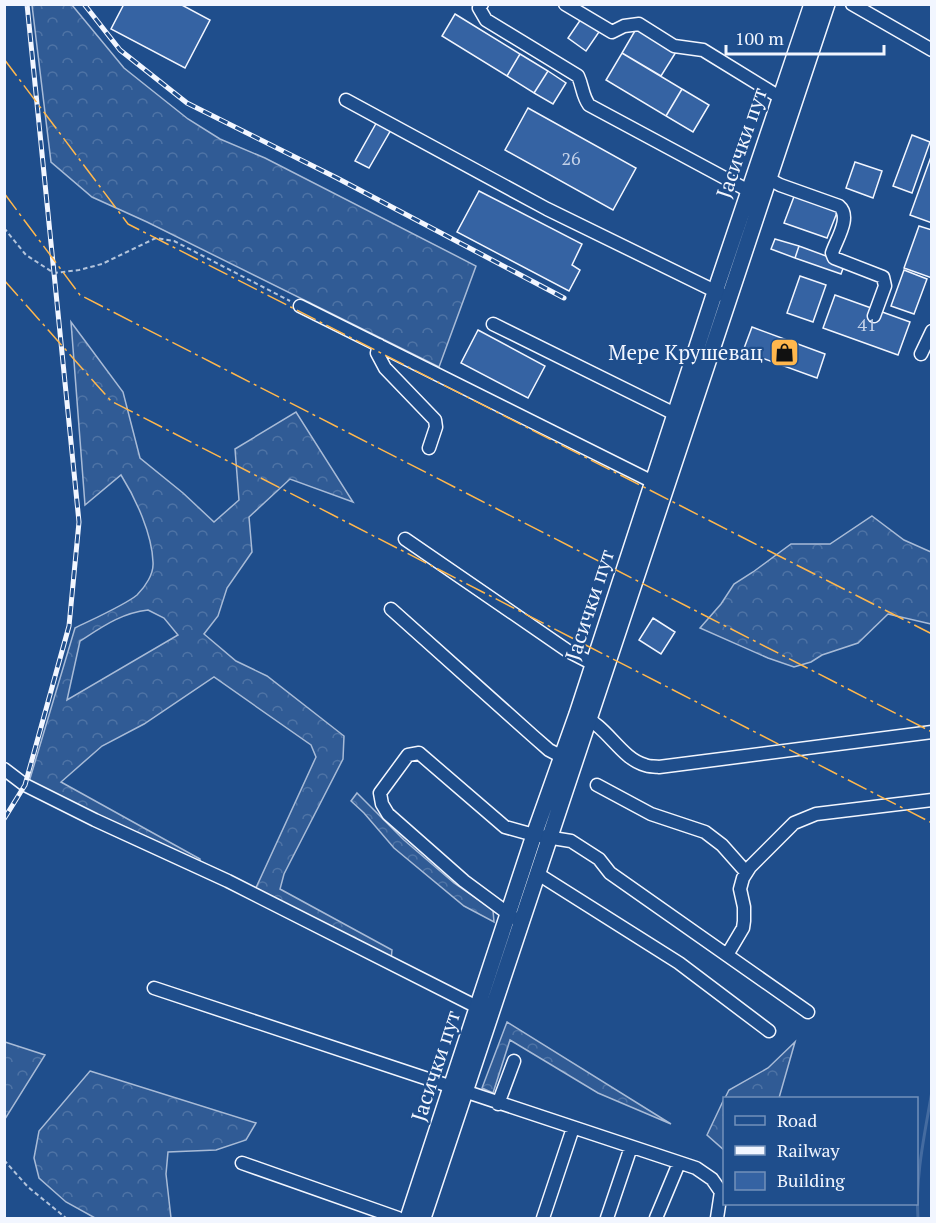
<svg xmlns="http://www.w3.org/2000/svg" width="936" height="1223" viewBox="0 0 936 1223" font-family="'PT Serif',serif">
<defs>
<pattern id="forest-crowns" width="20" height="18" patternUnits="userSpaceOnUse" patternTransform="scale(1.5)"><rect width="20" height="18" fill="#305b95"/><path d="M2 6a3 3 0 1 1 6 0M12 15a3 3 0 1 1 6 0" fill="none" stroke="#4e73a5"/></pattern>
</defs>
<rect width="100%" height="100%" fill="#1f4e8c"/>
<path fill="url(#forest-crowns)" stroke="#a8bbd7" stroke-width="1.5" fill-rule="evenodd" d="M32,5H72L124,68L188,119L220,139L265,158L476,266L439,367L147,222L92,197L51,162Z
M71,322L123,392L140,458L183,493L214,522L239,500L235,449L296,412L353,502L290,479L249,517L252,552L227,588L218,616L204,634L236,661L267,676L344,736L343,759L284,874L280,889L392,950L391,960L255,890L316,757L311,745L214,677L144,724L102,746L61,782L200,859V865L29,782L75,628C91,620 125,605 137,595C145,587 154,574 153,562C152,534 136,499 121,475L85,505ZM148,610L164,618L178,635L67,700L80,641C102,627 121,613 148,610Z
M872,516L904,540L931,552V624L888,614L858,643L822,655L811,662L794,667L768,658L700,628L721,604L734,584L753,572L791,544H830Z
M357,793L404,840L454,883L493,910L494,922L464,906L394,848L364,813L351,801Z
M507,1022L671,1124L598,1093L510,1040L493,1093L482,1088Z
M5,1042L45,1055L5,1119L4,1042Z
M795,1042L779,1098H725L729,1090L768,1068Z
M90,1071L256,1123L246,1140L216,1150L168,1152L166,1174L171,1218H95L66,1202L39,1178L34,1158L39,1131Z
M724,1099V1150L707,1135Z"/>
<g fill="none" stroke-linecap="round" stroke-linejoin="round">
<path stroke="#446ba0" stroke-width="3" d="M918,1218C915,1176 925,1133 932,1091"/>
</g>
<path fill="#3563a3" stroke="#f2f6ff" stroke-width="1.5" d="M124,4H180L210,20L185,68L111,29Z
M455,14L520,54L507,76L442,36Z
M581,19L599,32L586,51L568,38Z
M636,29L676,52L661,76L622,53Z
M622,53L682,89L666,116L606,80Z
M520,54L548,71L534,93L507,76Z
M548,71L566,83L553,104L534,93Z
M682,89L709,105L693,132L666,116Z
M528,108L636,168L613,210L505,150Z
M378,120L392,128L369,168L355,161Z
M912,135L930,142L912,193L893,186Z
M932,154V223L910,215Z
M855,162L882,171L873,198L846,188Z
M479,191L582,244L572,265L580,270L569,291L457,232Z
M795,194L838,210L827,238L784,223Z
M919,226L932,230V278L904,268Z
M775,239L799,246L795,258L771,249Z
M799,246L845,263L841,274L795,258Z
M904,270L927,279L914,314L891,306Z
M800,276L826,285L813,322L787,313Z
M835,295L910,322L898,355L823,328Z
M752,327L825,354L817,378L743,351Z
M478,330L545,366L528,398L461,363Z
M653,618L675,632L661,654L639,640Z"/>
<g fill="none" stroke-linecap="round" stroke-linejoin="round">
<defs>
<path id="minor" d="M482,4L479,8L486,20L578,76C583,87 582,95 589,105L749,191
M565,4L612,32L624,26L639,24L674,46L703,50L786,101
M852,4L932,50
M346,100L547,209L723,295
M769,179L780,185L839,206C852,217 836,240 832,253L834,258L883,277L885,286L874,316
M300,306L659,485
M493,324L683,418
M379,345L377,353L385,368L435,420L436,427L429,448
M921,354L932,331
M405,539L568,651L601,668
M391,609L533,736L549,750L568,760
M581,716C607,725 620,758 645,765C649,767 655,766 659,767L932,732
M4,769L25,785L95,820L228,881L485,1011
M597,785L651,814L705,832L722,845L746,872
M538,874L679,963L769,1031
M514,918L464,881L388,814L382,804L380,793L408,755L419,753L505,827L534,835L571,841L599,859L610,873L808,1012
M727,955L743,928L744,921V907L740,889L743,878L750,867L794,823L816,814L932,800
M154,988L696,1168L712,1179L721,1192L717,1218
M498,1104L514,1061
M242,1163L398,1218
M543,1218L573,1128
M607,1218L631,1147
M656,1218L679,1163"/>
<path id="major" d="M408,1218L534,835L577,714L715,292L812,4
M423,1218L827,4"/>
</defs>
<use href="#minor" stroke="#f2f6ff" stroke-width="15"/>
<use href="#major" stroke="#f2f6ff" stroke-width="18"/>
<path stroke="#b3c4dc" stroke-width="2" stroke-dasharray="4.5 3" stroke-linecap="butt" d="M4,228L26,255L54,273L79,270L102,264L156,238L174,241L290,301
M4,1160L28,1187L66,1218"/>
<use href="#minor" stroke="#1f4e8c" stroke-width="12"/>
<use href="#major" stroke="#1f4e8c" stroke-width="15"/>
<defs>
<path id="rail" d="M84,4L120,50L187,103L337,178L564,298
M4,819L25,785L69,626L79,522L27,4"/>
</defs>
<use href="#rail" stroke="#f2f6ff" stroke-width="5"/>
<use href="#rail" stroke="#1f4e8c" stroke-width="3" stroke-dasharray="9" stroke-linecap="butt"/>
<path stroke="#ffb74d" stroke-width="1.5" stroke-dasharray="21 4.5 3 4.5" stroke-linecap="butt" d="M4,59L128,224L932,634
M4,193L80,295L932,732
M4,280L111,401L932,823"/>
</g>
<defs>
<symbol id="shop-square" viewBox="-11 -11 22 22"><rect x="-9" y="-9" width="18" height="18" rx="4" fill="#ffb74d" stroke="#1f4e8c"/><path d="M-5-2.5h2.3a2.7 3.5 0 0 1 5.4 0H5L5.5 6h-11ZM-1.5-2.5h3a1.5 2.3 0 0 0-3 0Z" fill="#111"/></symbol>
</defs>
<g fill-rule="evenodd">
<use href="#shop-square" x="768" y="336" width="33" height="33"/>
</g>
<g text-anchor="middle" stroke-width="4.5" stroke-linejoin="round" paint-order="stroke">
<g font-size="18" fill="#c3d1e8">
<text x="571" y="165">26</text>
<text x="867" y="331">41</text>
</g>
<g font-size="21" fill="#f2f6ff" stroke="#1f4e8c">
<text transform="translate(742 143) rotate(-71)" y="7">Јасички пут</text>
<text transform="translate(590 605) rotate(-72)" y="7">Јасички пут</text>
<text transform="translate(436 1066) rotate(-72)" y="7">Јасички пут</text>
</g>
<g font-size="21" fill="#f2f6ff" stroke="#1f4e8c" text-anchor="end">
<text x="763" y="360">Мере Крушевац</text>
</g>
</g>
<rect width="936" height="1223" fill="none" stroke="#f2f6ff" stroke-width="12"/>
<rect x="723" y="1097" width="195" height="108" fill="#1f4e8c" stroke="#7391ba" stroke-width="1.5"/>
<rect x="735" y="1116" width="30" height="9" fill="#1f4e8c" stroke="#7391ba" stroke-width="1.5"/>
<text x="777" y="1127" font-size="18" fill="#f2f6ff">Road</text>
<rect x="735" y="1146" width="30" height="9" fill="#f2f6ff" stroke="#7391ba" stroke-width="1.5"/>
<text x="777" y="1157" font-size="18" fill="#f2f6ff">Railway</text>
<rect x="735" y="1172" width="30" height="18" fill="#3563a3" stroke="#7391ba" stroke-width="1.5"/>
<text x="777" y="1187" font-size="18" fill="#f2f6ff">Building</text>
<path d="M726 45v9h158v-9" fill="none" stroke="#f2f6ff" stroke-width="3"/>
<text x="735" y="45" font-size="18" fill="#f2f6ff" stroke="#1f4e8c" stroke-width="4.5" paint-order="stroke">100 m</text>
</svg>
